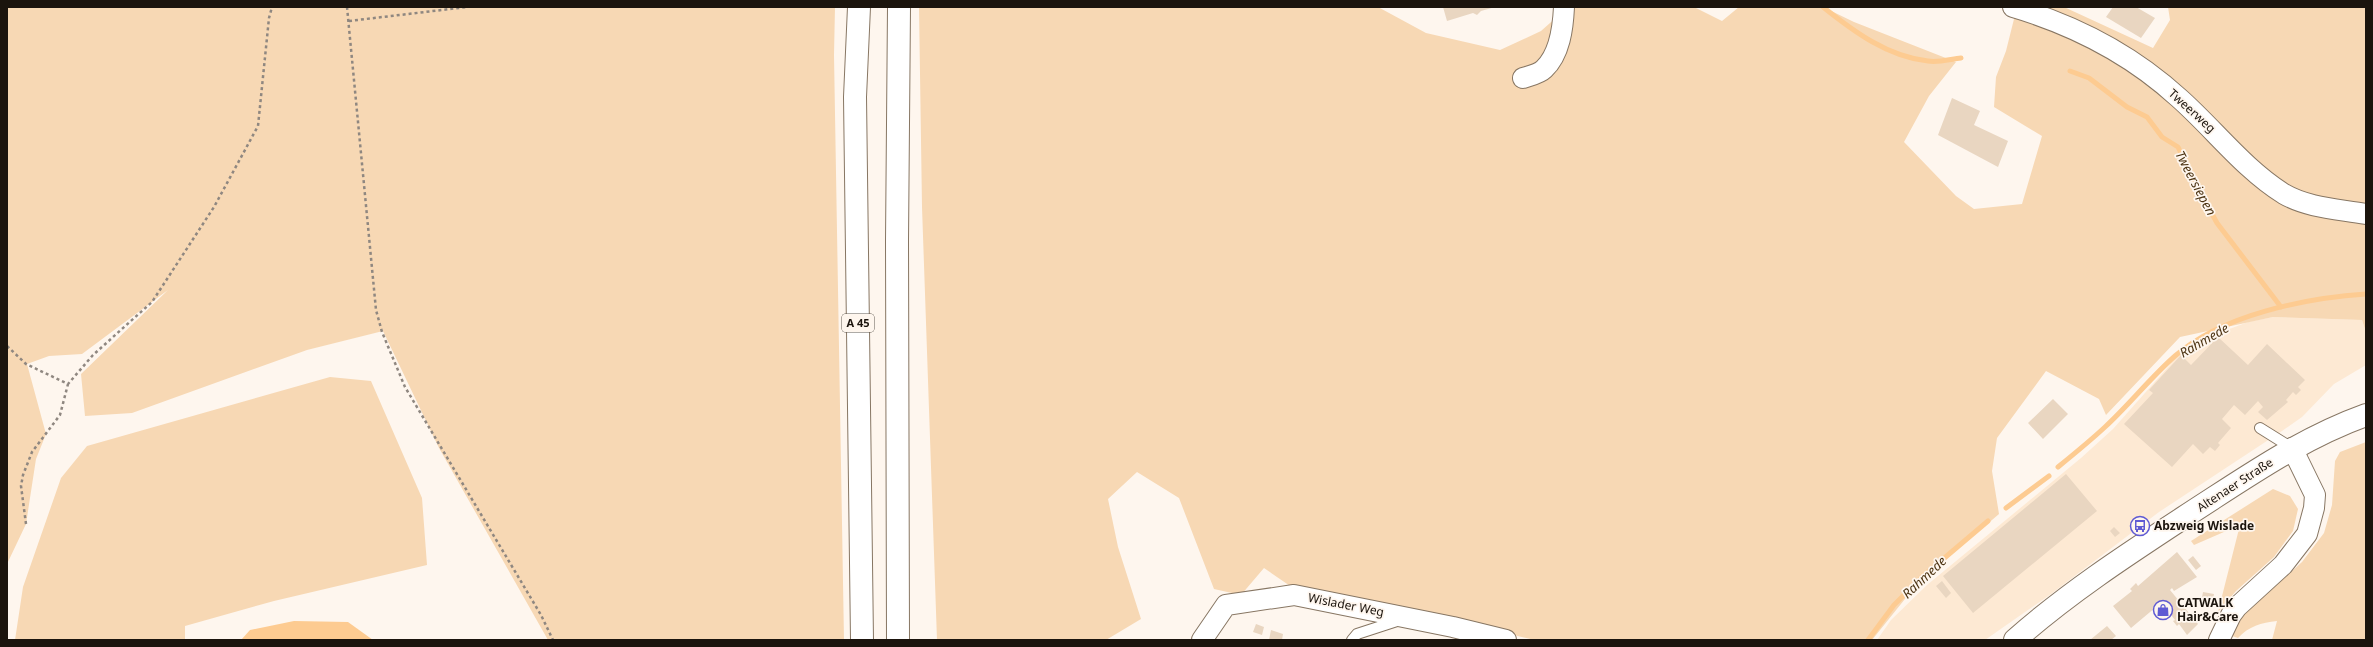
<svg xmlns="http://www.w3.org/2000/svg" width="2373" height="647" viewBox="0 0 2373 647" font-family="'Noto Sans',sans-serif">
<rect width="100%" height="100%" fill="#fef6ee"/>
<path fill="#fde9d3" d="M2273,317L2362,320L2366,332V365L2334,384L2302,417L2282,431L2159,512L2051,594L1985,640H1877L1891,620L1927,585L2081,458L2113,429L2176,358L2208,337L2248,322Z"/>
<path fill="#f7d8b4" d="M7,7H835L834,55L844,640H548L439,448L383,331L307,350L132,413L85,416L81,374L168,290L82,354L49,356L27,364L46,434L36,459L26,524L7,564Z
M919,7H1378L1426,33L1500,50L1541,31L1568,7H1694L1722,21L1739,7H1823L1854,22L1956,62L1929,96L1904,142L1956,196L1974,209L2022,204L2042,136L1994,107L1996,77L2006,51L2017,7H2064L2153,48L2170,20L2168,7H2366V332L2362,320L2273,317L2180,337L2106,415L2099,399L2046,371L1997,438L1992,471L1999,514L1917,584L1872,640H1535L1454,621L1296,590L1264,568L1241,595L1214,589L1179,498L1137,472L1108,499L1118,547L1141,619L1106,640H937L922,207Z
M330,377L371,381L422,498L427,565L274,601L185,626V640H15L23,587L61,478L87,446Z
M2366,442V640H2272L2277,621C2261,623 2249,626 2238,638L2232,636L2240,618L2302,562L2324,533L2332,505L2335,461L2340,452Z
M2273,489L2290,496L2298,509L2293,531L2274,557L2236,591L2218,612L2240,525L2194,545L2191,541Z"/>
<path fill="#fdcb91" d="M294,621L348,622L373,640H241L250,630Z"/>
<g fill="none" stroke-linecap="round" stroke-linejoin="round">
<path stroke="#fdcb91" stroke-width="5" d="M1823,7C1853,31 1888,57 1928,61C1938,63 1951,59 1961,58
M2070,71L2089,78L2127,107L2147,117L2162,137L2178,147L2200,192L2217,223L2281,307
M2058,467C2074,454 2090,441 2105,427C2129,405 2150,378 2175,356C2222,315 2305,298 2366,294
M2006,508L2049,476
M1868,640L1894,605L1922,577L1988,521"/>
</g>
<path fill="#e9d6c1" d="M1443,7H1495L1481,11L1477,15L1473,13L1447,21Z
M2113,7H2136L2155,18L2141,38L2106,17Z
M1952,98L1980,111L1974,125L2008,141L1998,167L1938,135Z
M2218,337L2248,365L2267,344L2305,380L2298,387L2301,390L2296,395L2293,392L2286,400L2288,402L2267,420L2258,412L2263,407L2258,401L2245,415L2234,405L2222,419L2231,428L2218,443L2220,445L2215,451L2210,447L2203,454L2193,444L2172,467L2124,424L2153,393L2149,390L2181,355L2191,365Z
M2053,399L2068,414L2043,439L2028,423Z
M2066,474L2097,511L1973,613L1943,576Z
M2114,527L2120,533L2115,537L2110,531Z
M2177,552L2197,577L2174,591L2172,588L2170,590L2198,624L2187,635L2179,624L2177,626L2173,621L2175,620L2168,611L2160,613L2156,607L2131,628L2113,606L2132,591L2130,589L2136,583L2138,586Z
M2193,556L2201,566L2196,570L2188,560Z
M1942,581L1951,593L1946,598L1936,586Z
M2203,592L2214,594L2212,605L2201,603Z
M1256,624L1264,627L1262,635L1253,632Z
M2107,626L2116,636L2111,640H2090Z
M1271,630L1283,634L1282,640H1269Z"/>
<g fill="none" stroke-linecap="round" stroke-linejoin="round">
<defs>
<path id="lane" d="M2260,428L2292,448
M1352,640L1357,634L1400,620"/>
<path id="street" d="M2013,7C2074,25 2132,55 2179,98C2214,129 2244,169 2284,194C2308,208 2339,209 2366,214
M1523,78C1529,76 1539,74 1544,69C1560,54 1563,28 1564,7
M1202,640L1226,605L1294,595L1453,627L1506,640
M2219,640L2231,615L2237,607L2283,565L2307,534L2314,508L2315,495L2292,448"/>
<path id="secondary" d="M2015,640C2069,592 2131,552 2192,512C2248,476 2302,438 2366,415"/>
<path id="highway" d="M859,7L855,97L862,640
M898,640L897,240L899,7"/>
</defs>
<use href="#lane" stroke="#877663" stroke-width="12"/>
<use href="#street" stroke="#877663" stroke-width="22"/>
<use href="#secondary" stroke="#877663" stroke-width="24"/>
<use href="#highway" stroke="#877663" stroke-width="24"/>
<path stroke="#8f8780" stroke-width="2.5" stroke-dasharray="3 3" stroke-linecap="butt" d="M347,7L376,310L382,332L405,387L541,615L553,640
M349,21L467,7
M7,346L26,364L68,384L93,355L152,302L214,207L258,126L269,18L272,7
M26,524L21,486L23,475L32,452L60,415L68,384"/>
<use href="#lane" stroke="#fff" stroke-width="10"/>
<use href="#street" stroke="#fff" stroke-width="20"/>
<use href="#secondary" stroke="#fff" stroke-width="22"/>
<use href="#highway" stroke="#fff" stroke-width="22"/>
</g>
<defs>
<symbol id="bus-ring" viewBox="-11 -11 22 22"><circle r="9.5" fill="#fef6ee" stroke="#5f5ad3" stroke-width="1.5"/><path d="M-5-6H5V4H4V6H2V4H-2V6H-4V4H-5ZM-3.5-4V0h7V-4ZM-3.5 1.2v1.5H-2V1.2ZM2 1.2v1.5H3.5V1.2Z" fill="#5f5ad3"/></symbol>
<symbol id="shop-ring" viewBox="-11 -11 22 22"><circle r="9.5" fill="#fef6ee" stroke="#5f5ad3" stroke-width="1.5"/><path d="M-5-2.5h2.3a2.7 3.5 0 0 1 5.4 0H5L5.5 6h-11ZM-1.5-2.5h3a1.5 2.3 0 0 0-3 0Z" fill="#5f5ad3"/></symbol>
</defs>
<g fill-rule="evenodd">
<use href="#bus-ring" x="2129" y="515" width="22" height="22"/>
<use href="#shop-ring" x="2152" y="599" width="22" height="22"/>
</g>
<g text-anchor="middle" stroke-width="3.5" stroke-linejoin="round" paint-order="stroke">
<rect fill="#fef6ee" stroke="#5f5850" stroke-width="1" x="842" y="314" width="32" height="18" rx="3"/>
<g font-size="11" font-weight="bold" fill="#1b140d">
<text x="858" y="327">A 45</text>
</g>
<g font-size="12" fill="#1b140d" stroke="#fef6ee">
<text transform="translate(2192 111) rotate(42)" y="4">Tweerweg</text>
<text transform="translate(2235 485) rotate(-33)" y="4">Altenaer Straße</text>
<text transform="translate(1346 605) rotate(11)" y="4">Wislader Weg</text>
</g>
<g font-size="12" font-weight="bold" fill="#1b140d" stroke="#fef6ee" text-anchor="start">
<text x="2154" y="530">Abzweig Wislade</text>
<text x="2177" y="607">CATWALK<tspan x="2177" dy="14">Hair&amp;Care</tspan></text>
</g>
<g font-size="13" font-style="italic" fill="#4b3211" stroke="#fef6ee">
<text transform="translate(2196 183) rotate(62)" y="5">Tweersiepen</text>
<text transform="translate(2204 340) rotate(-30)" y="5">Rahmede</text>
<text transform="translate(1924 577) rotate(-43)" y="5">Rahmede</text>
</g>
</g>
<rect width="2373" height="647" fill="none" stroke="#1b140d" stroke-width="16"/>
</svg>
